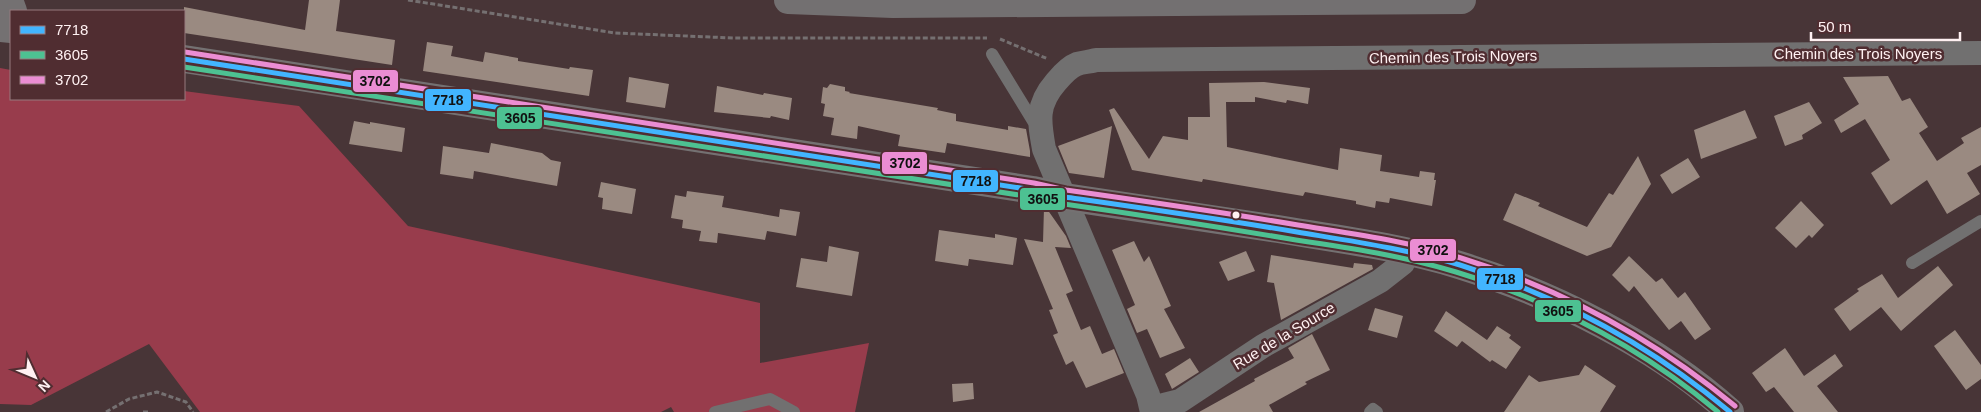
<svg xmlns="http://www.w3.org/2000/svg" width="1981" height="412" viewBox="0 0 1981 412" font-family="Helvetica,sans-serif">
<rect width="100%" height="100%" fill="#483537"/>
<path fill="#983c4c" d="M0,68L11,70V99H184V91L299,106L408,226L760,303V363L869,343L855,412H674L671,407L661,412H200L149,344L31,405L0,404Z"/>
<path fill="#9a8a81" d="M309,0H340L336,31L395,40L392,65L184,33V7L305,30Z
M427,42L453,46L451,56L483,62L485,52L518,58V61L569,69L570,67L593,70L589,96L423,71Z
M1888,76L1902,101L1910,98L1928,127L1919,133L1937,161L1964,143L1961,138L1981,127V165L1967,173L1980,194L1947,214L1927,180L1891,205L1871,173L1890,160L1865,119L1841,133L1834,120L1859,104L1843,77Z
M629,77L669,84L665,108L626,102Z
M1264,82L1310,88L1308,104L1287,100L1286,103L1255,97V102H1226L1227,147L1338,170L1340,148L1382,155L1380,171L1419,177L1420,171L1435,173L1434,180H1436L1432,206L1390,198L1389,203L1376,201L1375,208L1356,204V201L1305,192L1303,196L1203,179L1202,182L1132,170L1109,110L1114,108L1149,159L1163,136L1188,140V117H1210L1209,83Z
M830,84L845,87V91L850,92L849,93L938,108L937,110L956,114V121L1008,130V126L1026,129L1030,151V157L947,143L945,153L898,146L900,135L858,126L857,139L831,135L834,118L823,116L825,104L821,103L823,87L827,88Z
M717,86L763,95L764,93L792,98L789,120L771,116L770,118L714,112Z
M1809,102L1822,123L1802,135L1803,139L1785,146L1774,116Z
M1745,110L1757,138L1701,159L1694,130Z
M354,121L370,124V122L405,128L402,152L349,144Z
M1112,126L1104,178L1069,173L1058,146Z
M491,143L542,153L551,160L561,162L557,186L474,171L473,179L440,174L443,146L489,153Z
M1638,156L1651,184L1611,247L1587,256L1503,220L1515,193L1540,203L1538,206L1587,227L1609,193L1613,195Z
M1688,158L1700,177L1672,194L1660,175Z
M601,182L636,189L632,214L602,209L603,198L598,197Z
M687,191L724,196L722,207L779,217L780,209L800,212L796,236L767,231L765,240L718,233L717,243L699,241L701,231L682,228L683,220L671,218L675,195L686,197Z
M1801,201L1824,225L1812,238L1809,235L1796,248L1775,228Z
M1044,208L1047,209L1066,236L1071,248L1055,247L1073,291L1066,294L1081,330L1090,326L1102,354L1114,349L1124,373L1086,388L1073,361L1066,365L1053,335L1058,333L1049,310L1053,309L1024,239L1043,242Z
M939,230L995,238V234L1017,238L1013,265L969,259L968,266L935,261Z
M1134,241L1144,262L1149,256L1171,306L1164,309L1185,348L1160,358L1147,329L1137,333L1127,309L1135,305L1112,250Z
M829,246L859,252L852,296L796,287L801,258L827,262Z
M1246,251L1255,271L1228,281L1219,262Z
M1271,255L1353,268L1354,263L1372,265L1373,269L1281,320L1274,283L1267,282Z
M1629,256L1656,282L1662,278L1678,298L1685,292L1711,329L1695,340L1681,321L1669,330L1634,286L1629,292L1612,275Z
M1938,266L1953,285L1901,331L1881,307L1850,331L1834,309L1859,291L1857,289L1882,274L1898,298Z
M1375,308L1403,316L1397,338L1368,330Z
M1446,311L1487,340L1497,326L1511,335L1509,338L1521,347L1506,369L1492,360L1490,362L1462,341L1457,347L1434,331Z
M1955,330L1981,365V379L1966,390L1934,346Z
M1312,334L1330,370L1305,382L1307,384L1269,405L1273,412H1199L1255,381L1254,379L1294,358L1288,348Z
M1785,348L1804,376L1835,354L1843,366L1817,386L1838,412H1794L1774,387L1766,392L1752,373Z
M1190,358L1199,372L1172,389L1165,374Z
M1585,365L1616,386L1600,412H1504L1529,375L1539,382L1579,375Z
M973,383L974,399L953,402L952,384Z"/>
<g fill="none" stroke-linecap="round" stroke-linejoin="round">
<path stroke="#757071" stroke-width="3" stroke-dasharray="5 2.5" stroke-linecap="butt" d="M408,0L615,33L733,38H987
M1000,39L1048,59
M106,412L129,399L157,392L186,402L193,412
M143,412H150"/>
<path stroke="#717070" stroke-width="12" d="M992,54L1033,121L1039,124
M1912,263L1981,221
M715,412L770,399L794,412
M1370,412L1373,409L1377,412"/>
<path stroke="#717070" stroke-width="24" d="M1152,408L1180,401L1263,346L1380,281L1403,263L1406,252
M1152,412L1148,395L1044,149C1039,121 1036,105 1056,82C1061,76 1069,67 1077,64C1083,62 1090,62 1096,60L1981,53"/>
<path stroke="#747172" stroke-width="28" d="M9,0L13,11
M0,28L11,29
M184,59L1033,190L1065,197C1136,207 1207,218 1278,229C1338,239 1400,247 1459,265C1553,294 1657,346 1730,412"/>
<path stroke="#737071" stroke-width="28" d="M788,0L893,4L1462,0"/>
<defs>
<path id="bus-1" d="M184,59L1033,190L1065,197C1142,208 1220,219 1297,232C1351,241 1407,249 1460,265C1559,296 1650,345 1730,412"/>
<path id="bus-2" d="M184,67L1032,197L1064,204C1141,215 1219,227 1296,240C1350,248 1404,256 1456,272C1551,301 1642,348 1718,412"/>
<path id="bus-3" d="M185,52L1034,183L1066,190C1144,201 1221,212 1298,225C1353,234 1408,241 1461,258C1562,289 1654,339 1735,406"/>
</defs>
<use href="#bus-1" stroke="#502d31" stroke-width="9"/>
<use href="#bus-2" stroke="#502d31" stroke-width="9"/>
<use href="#bus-3" stroke="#502d31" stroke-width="9"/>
<use href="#bus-1" stroke="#42b5ff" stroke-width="5"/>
<use href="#bus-2" stroke="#4dc192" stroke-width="5"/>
<use href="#bus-3" stroke="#eb8dd3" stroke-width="5"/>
</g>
<circle fill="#fff1f2" stroke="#502d31" stroke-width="2" cx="1236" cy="215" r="4.5"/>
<g text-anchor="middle" stroke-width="5" stroke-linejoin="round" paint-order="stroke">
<g font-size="15" fill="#fff1f2" stroke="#502d31">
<text x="1858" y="59">Chemin des Trois Noyers</text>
<text transform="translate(1453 57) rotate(-1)" y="5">Chemin des Trois Noyers</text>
<text transform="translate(1284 336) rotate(-31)" y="5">Rue de la Source</text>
</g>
</g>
<g stroke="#502d31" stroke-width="2">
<rect x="352" y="69" width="47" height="24" rx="5" fill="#eb8dd3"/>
<rect x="424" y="88" width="48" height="24" rx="5" fill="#42b5ff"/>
<rect x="496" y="106" width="47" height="24" rx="5" fill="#4dc192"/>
<rect x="881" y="151" width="47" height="24" rx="5" fill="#eb8dd3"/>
<rect x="952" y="169" width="47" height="24" rx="5" fill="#42b5ff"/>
<rect x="1019" y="187" width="47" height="24" rx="5" fill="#4dc192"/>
<rect x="1409" y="238" width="48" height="24" rx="5" fill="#eb8dd3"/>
<rect x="1476" y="267" width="48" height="24" rx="5" fill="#42b5ff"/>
<rect x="1534" y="299" width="48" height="24" rx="5" fill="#4dc192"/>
</g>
<g font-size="14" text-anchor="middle" font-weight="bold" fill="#111">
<text x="375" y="86">3702</text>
<text x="448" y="105">7718</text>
<text x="520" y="123">3605</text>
<text x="905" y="168">3702</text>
<text x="976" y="186">7718</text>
<text x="1043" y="204">3605</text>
<text x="1433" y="255">3702</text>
<text x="1500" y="284">7718</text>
<text x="1558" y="316">3605</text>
</g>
<rect x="10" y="10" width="175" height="90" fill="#502d31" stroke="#967b7e"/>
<rect x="20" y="26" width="25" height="8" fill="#42b5ff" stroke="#967b7e"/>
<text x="55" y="35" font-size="15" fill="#fff1f2">7718</text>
<rect x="20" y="51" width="25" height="8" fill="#4dc192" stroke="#967b7e"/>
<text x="55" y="60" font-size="15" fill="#fff1f2">3605</text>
<rect x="20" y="76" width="25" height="8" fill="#eb8dd3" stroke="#967b7e"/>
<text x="55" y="85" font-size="15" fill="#fff1f2">3702</text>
<g transform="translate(35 377) rotate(134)" stroke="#502d31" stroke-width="4" paint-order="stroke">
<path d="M0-4L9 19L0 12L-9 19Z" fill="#fff1f2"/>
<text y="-8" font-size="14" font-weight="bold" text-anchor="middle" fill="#fff1f2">N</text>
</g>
<path d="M1811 32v8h149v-8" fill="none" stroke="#fff1f2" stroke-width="2.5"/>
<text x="1818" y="32" font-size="15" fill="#fff1f2" stroke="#502d31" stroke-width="4" paint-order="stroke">50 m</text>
</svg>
